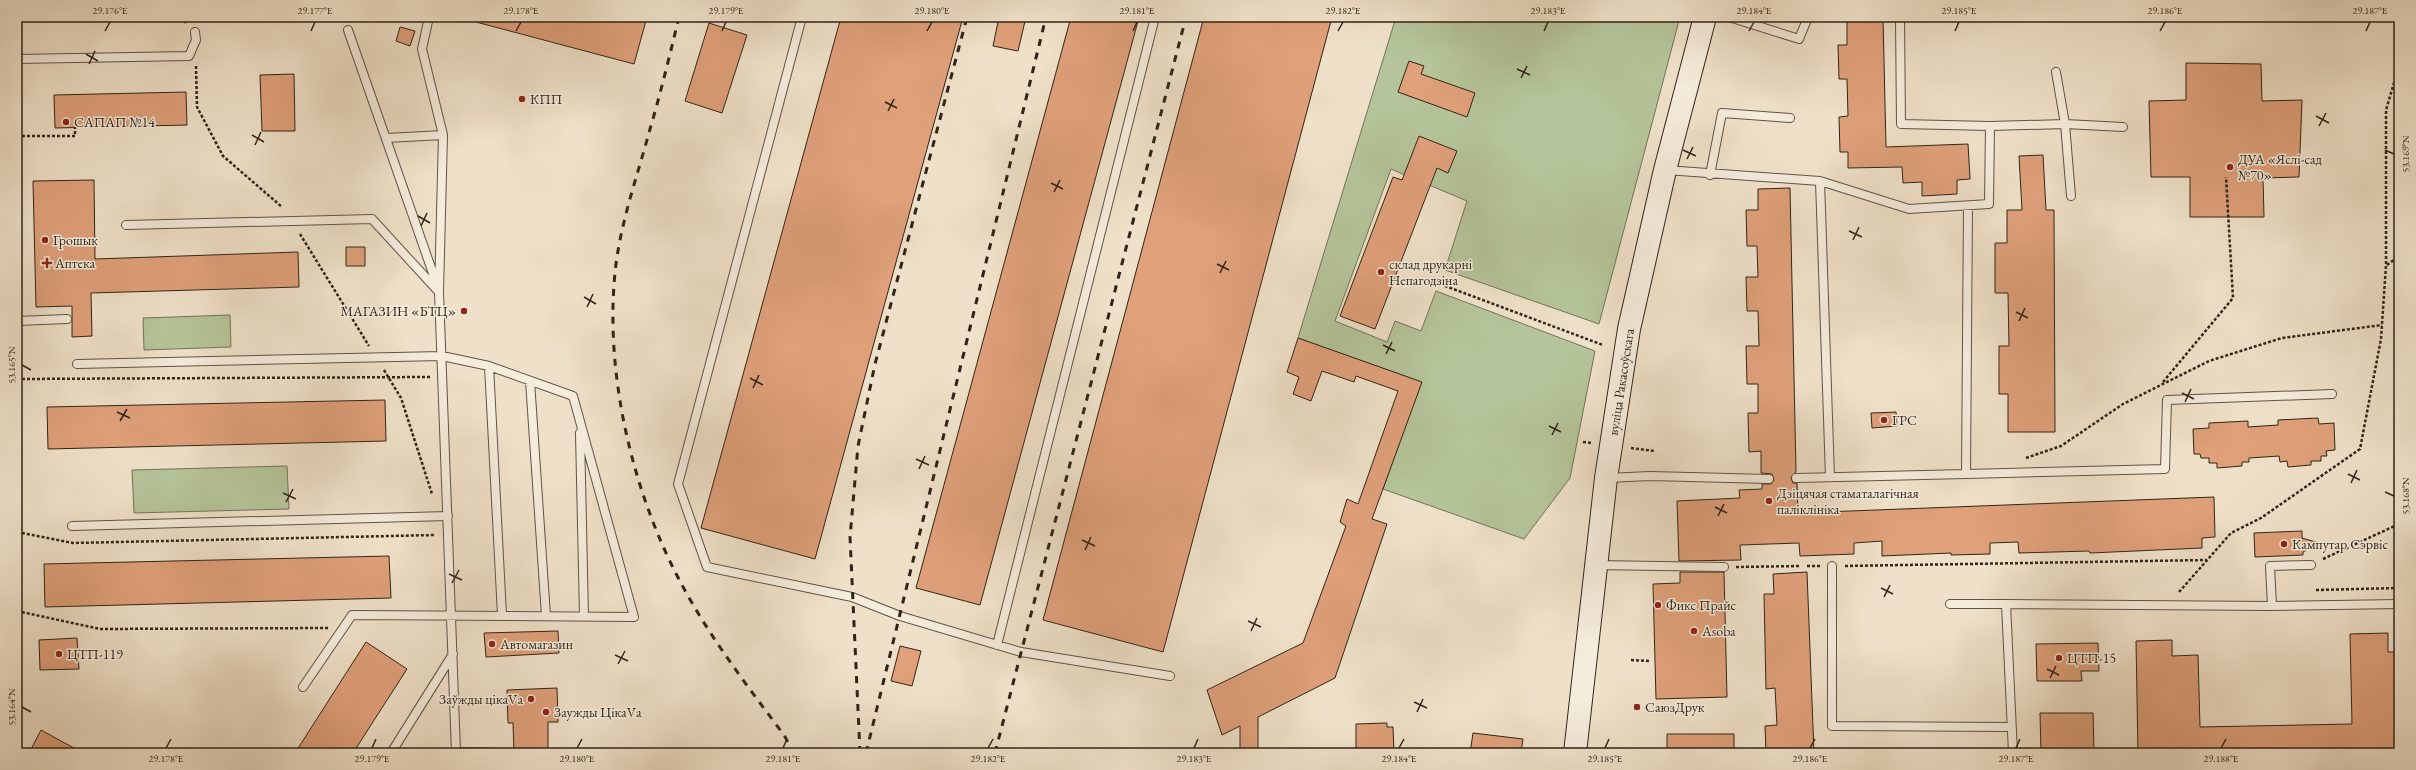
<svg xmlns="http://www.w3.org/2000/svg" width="2416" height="770" viewBox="0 0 2416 770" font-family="'EB Garamond',serif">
<rect width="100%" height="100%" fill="#efe1c9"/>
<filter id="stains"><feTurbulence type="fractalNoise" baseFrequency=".005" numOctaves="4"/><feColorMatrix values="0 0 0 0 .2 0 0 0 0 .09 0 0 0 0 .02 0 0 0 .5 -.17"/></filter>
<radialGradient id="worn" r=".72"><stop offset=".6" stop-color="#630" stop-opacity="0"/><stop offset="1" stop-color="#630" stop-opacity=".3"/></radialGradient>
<path fill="#b5c49a" stroke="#72745a" d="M1396,17H1680L1599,324L1445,270L1467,201L1391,169L1335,321L1387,342L1395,321L1421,331L1436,291L1595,351L1570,478L1524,539L1383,489L1421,382L1298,338Z
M230,315L231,347L144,350L143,318Z
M287,466L289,509L134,513L132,470Z"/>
<path fill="#dfa07a" stroke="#2f2419" d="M476,17H647L634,64L476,22Z
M841,17H963L815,559L701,528Z
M999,17H1026L1018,51L993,46Z
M1071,17H1122L1138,21L980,605L916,588Z
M1204,17H1332L1163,652L1043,620Z
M1847,17H1883L1886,147L1968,144L1970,179L1957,180V194L1922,196V182L1903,183L1902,167L1848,168V152H1840L1839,117L1848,116L1847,79H1839L1838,45H1847Z
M709,23L747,35L722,113L685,101Z
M400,27L415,31L410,46L396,41Z
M1409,61L1424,66L1421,74L1475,93L1467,117L1398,92Z
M2186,63L2261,64L2262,101L2302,100L2299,177L2263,178L2264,217H2190V177H2151L2149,101L2186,100Z
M294,74L295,131H262L260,75Z
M186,92L187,125L55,128L54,95Z
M1419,136L1457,151L1448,173L1437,168L1375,329L1340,316L1393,177L1402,180Z
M2043,155L2046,210H2054L2055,432H2008V394H1999V346H2009L2008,293H1995V243H2007V210H2022L2019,156Z
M94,180L95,259L298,252L299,287L91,293L92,336L72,337V306L36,307L33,181Z
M1790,188L1796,472L1791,478L1793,483H1797L1798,513L2214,497L2215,537L2202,538V548L2090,553L2089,551L2019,553L2018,542L1990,543V554L1951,555V553L1882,556V541L1854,543V554L1800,556L1799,543L1740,545L1741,560L1679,561L1677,501L1740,498L1739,490L1762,489V484H1771L1774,480L1772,474L1761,473V451L1749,452L1748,413H1758V384H1747L1746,346H1759L1758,311H1747L1746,277H1758L1757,246H1747L1746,210H1758V189Z
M346,247H365V266H346Z
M1298,338L1422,382L1372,519L1387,524L1335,678L1258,717V753H1240V726L1222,735L1207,690L1303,643L1346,526L1340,522L1347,499L1358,504L1398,391L1356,376L1354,382L1322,371L1311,401L1293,394L1299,377L1287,372Z
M385,400L386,441L48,449L47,407Z
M1896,412L1897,426L1872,428L1871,413Z
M2318,418L2319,424L2334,423L2335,450L2326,451L2327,456H2321V461H2311V465L2288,467L2287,461L2280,462L2279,456L2249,458V462H2242V466L2217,468V463H2209V458H2201L2200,454H2194L2193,429L2209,428V423L2248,421V427L2278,425V420Z
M2302,531V538L2319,543L2303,552V555L2255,557L2254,533Z
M389,556L391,598L45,607L44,564Z
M1680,572H1724L1727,697L1656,699L1653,584L1680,583Z
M1807,572L1814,753H1766L1765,726L1777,725L1775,688L1766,689L1764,594H1774L1773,574Z
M558,631L559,653L486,657L484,633Z
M2388,633V652H2399V753H2138L2136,641L2172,640V656L2198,655L2200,727L2352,724L2350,634Z
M77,638L79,669L40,670L39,640Z
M366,642L407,669L353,753H295Z
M2098,643L2099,671H2081L2082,681H2037L2036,644Z
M900,646L921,651L912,686L891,681Z
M557,688L558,722H548V753H514L513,723H508L507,690Z
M2040,713H2093L2094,753H2041Z
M1387,723V727H1393L1394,753H1356V724Z
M41,730L83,753H29Z
M1473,733L1523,739L1521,753H1470Z
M1667,734H1734V753H1667Z"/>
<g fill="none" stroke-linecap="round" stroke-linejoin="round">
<defs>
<path id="lane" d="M429,17L422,49L443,135L439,292L456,753
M802,17L678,484L707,567L852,597L900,616L1021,652L1170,676
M1729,17L1799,39L1808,17
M348,30L437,285
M17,59L189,56L196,40L195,32
M2056,72L2065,124L2123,127
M1990,126L2065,124L2071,196
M386,138L443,135
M1666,170L1820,181L1830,477
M1710,175L1722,113L1790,118
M1820,181L1909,209L1989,204L1990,126L1901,124L1900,17
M126,225L372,219L439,292
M17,321L67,319
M77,364L442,356L489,366L573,396L634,617L352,615L303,687
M489,366L502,615
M530,381L546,616
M580,433L584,616
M1966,474L2165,469L2167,400L2332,394
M1607,478L1650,476L1769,479
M1796,478L1966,474L1968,206
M72,526L448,516
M1596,565L1724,567
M1832,566V726L2011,727
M1950,604H2006
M2272,606L2270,566L2311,565
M997,645L1155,17
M456,752L509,753
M391,753L453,654
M2013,753L2006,604L2272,606L2399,604"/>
<g id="secondary">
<path id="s1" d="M1575,753L1606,478L1629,329L1665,170L1705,17"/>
</g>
</defs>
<use href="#lane" stroke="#5f5345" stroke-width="10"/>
<use href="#secondary" stroke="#2f2419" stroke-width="24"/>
<path stroke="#2f2419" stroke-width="2.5" stroke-dasharray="3 2" stroke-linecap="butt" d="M182,17L186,23
M196,66L197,107L223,156L282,207
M17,136H75V128
M300,234L369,346
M2387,265L2399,256
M1440,284L1603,345
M384,370L401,398L432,494
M17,379L430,377
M2163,382L2233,298L2226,177
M1583,442L1592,443
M1631,448L1654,451
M2026,458L2061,446L2123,404L2209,361L2282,338L2382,325
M17,532L73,543L435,535
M2323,559L2399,524
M1807,566H1820
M1845,566L2207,560
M1736,567L1800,566
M2316,590L2399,588
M2179,592L2231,533L2261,518L2360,449L2381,339L2386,265V110L2399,66
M17,611L100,629L328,628
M1631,660L1651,661"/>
<use href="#lane" stroke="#f5ecdc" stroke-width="8"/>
<use href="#secondary" stroke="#f5ecdc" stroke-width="22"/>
<path stroke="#2f2419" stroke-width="3" stroke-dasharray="7 7" stroke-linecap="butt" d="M679,17C670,54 661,92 650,129C638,174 622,218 616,264C603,369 632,493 682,585C711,639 748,687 784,735L794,753
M860,753L850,537L858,446L875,364L967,17
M866,753L1046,17
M995,753L1186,17"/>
</g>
<path fill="none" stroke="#2f2419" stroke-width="1.5" d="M105,31L110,22M311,31L315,22M516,31L521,22M722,31L726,22M927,31L932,22M1133,31L1137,22M1338,31L1343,22M1544,31L1548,22M1749,31L1754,22M1955,31L1959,22M2160,31L2165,22M2366,31L2370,22M86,54L98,61M89,64L95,51M1517,69L1530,75M1521,78L1527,66M885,102L897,108M888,111L894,99M2316,116L2329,123M2319,126L2326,113M252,135L264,142M255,145L261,132M1683,150L1696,156M2385,150L2394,154M1687,159L1693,147M1051,183L1063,189M1054,192L1060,180M418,216L430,223M421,226L427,213M1849,231L1862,237M1853,240L1859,227M1217,264L1229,270M1220,273L1226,261M584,297L596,304M587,307L593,294M2016,312L2028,318M2019,321L2025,308M1383,345L1395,351M1386,354L1392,342M22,365L31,370M750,378L763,385M753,388L759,375M2182,393L2194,399M2185,402L2191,389M117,412L130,418M120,421L127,409M1549,426L1561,432M1552,435L1558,423M916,459L929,465M919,469L925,456M2348,474L2360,480M2351,483L2357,470M2385,492L2394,496M283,493L296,499M286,502L293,489M1715,507L1727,513M1718,516L1724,504M1082,540L1095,546M1085,550L1091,537M449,574L462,580M452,583L459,570M1881,588L1893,594M1884,597L1890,585M1248,621L1261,627M1251,631L1257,618M615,655L628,661M618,664L625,651M2047,669L2059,675M2050,678L2056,666M1414,702L1427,708M22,707L31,712M1417,712L1423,699M166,748L171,739M372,748L376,739M577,748L582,739M783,748L787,739M988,748L993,739M1194,748L1198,739M1399,748L1404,739M1605,748L1609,739M1810,748L1815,739M2016,748L2020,739M2221,748L2226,739"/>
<g fill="#8f2418" stroke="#f5ecdc" stroke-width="1.5">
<circle cx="522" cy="99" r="4"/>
<circle cx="66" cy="122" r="4"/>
<circle cx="2230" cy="167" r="4"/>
<circle cx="45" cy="240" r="4"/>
<path d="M45 257h4v4h4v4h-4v4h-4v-4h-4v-4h4z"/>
<circle cx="1381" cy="272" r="4"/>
<circle cx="464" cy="311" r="4"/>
<circle cx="1884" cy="420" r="4"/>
<circle cx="1769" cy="501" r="4"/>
<circle cx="2284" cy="544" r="4"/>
<circle cx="1658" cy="605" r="4"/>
<circle cx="1694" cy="631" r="4"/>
<circle cx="492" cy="644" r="4"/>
<circle cx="59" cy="654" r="4"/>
<circle cx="2059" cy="658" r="4"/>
<circle cx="531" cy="699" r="4"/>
<circle cx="1637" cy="707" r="4"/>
<circle cx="546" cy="712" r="4"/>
</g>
<g text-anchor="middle" stroke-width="3" stroke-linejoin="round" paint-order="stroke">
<g font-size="14" fill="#2f2419" stroke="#f5ecdc" text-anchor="start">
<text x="530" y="104">КПП</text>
<text x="74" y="127">САПАП №14</text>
<text x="2238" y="164">ДУА «Яслі-сад<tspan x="2238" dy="16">№70»</tspan></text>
<text x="53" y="245">Грошык</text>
<text x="55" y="268">Аптека</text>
<text x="1389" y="269">склад друкарні<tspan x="1389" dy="16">Непагодзіна</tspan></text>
<text x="456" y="316" text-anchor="end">МАГАЗИН «БТЦ»</text>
<text x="1892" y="425">ГРС</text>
<text x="1777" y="498">Дзіцячая стаматалагічная<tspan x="1777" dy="16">паліклініка</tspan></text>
<text x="2292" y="549">Кампутар Сэрвіс</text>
<text x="1666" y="610">Фикс Прайс</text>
<text x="1702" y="636">Asoba</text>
<text x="500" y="649">Автомагазин</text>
<text x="67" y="659">ЦТП-119</text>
<text x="2067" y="663">ЦТП-15</text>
<text x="523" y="704" text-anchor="end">Заўжды цікаVа</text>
<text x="1645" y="712">СаюзДрук</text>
<text x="554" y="717">Заужды ЦікаVа</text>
</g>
<g font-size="14" fill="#2f2419" stroke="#f5ecdc">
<text dy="5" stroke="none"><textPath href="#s1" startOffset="374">вуліца Ракасоўскага</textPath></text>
</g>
</g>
<rect width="2416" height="770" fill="none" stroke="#efe1c9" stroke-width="44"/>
<rect x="22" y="22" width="2372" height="726" fill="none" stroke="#2f2419" stroke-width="1.5"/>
<g font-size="10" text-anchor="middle" fill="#2f2419">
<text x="110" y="14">29.176°E</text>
<text x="315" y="14">29.177°E</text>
<text x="521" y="14">29.178°E</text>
<text x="726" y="14">29.179°E</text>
<text x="932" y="14">29.180°E</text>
<text x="1137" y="14">29.181°E</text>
<text x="1343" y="14">29.182°E</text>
<text x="1548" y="14">29.183°E</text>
<text x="1754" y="14">29.184°E</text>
<text x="1959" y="14">29.185°E</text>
<text x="2165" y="14">29.186°E</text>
<text x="2370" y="14">29.187°E</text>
<text transform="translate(2405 154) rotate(-90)" y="4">53.169°N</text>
<text transform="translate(11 365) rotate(-90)" y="4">53.165°N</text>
<text transform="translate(2405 496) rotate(-90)" y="4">53.168°N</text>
<text transform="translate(11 707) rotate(-90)" y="4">53.164°N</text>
<text x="166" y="762">29.178°E</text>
<text x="372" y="762">29.179°E</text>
<text x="577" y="762">29.180°E</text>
<text x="783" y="762">29.181°E</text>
<text x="988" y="762">29.182°E</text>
<text x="1194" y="762">29.183°E</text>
<text x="1399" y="762">29.184°E</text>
<text x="1605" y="762">29.185°E</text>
<text x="1810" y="762">29.186°E</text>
<text x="2016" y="762">29.187°E</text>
<text x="2221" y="762">29.188°E</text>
</g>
<rect width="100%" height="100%" filter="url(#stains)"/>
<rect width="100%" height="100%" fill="url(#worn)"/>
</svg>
